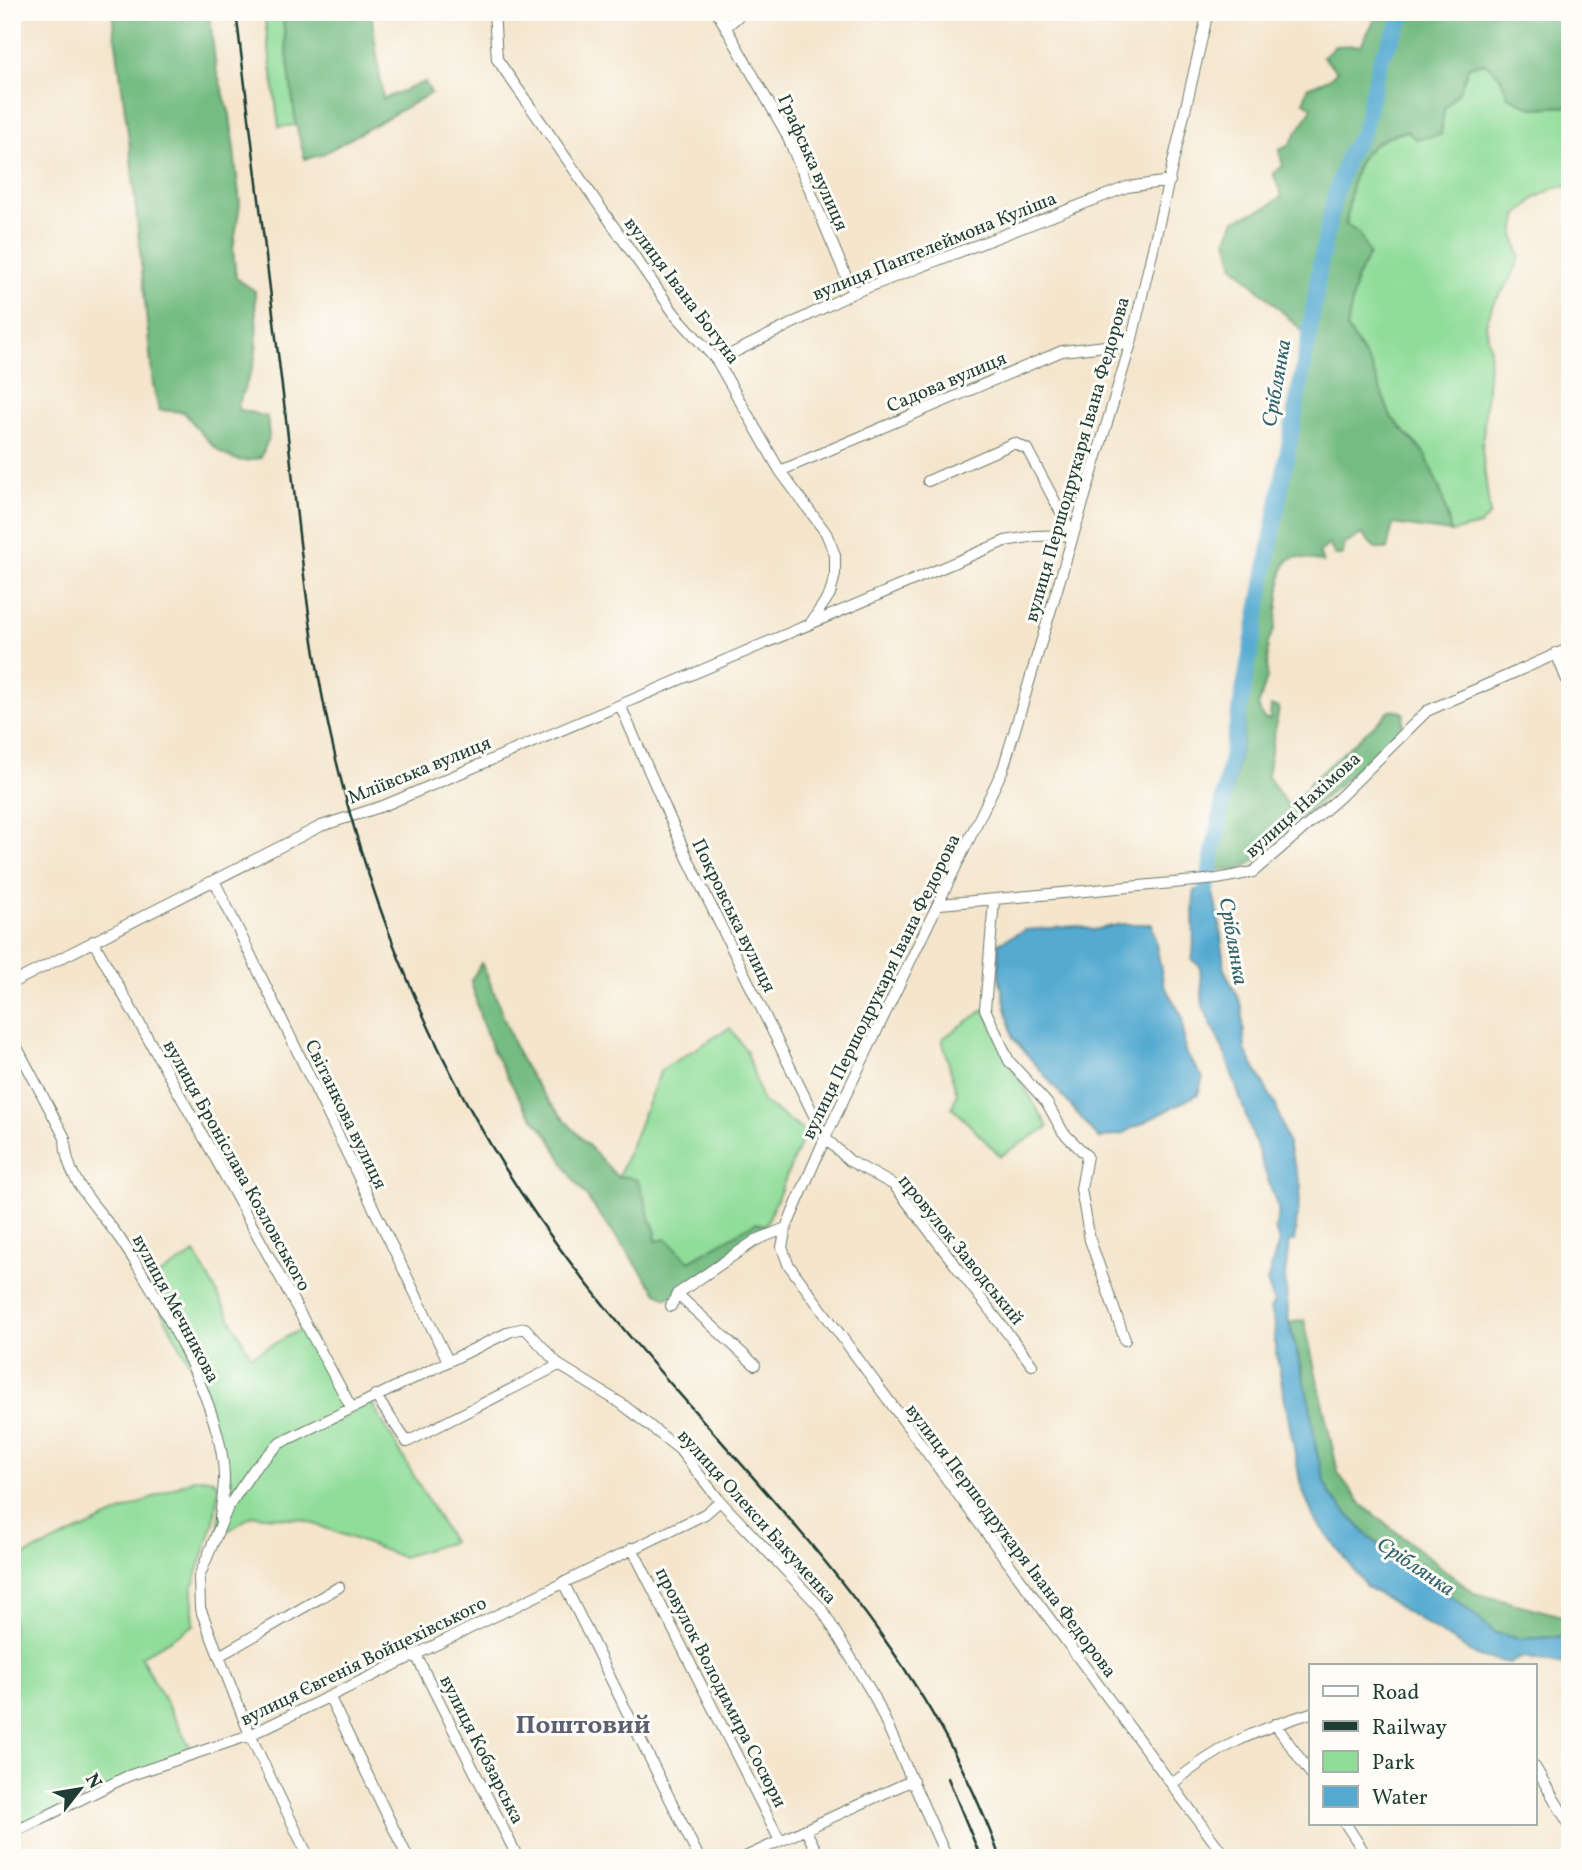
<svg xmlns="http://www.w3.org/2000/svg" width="1582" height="1870" viewBox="0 0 1582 1870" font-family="Vollkorn,serif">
<rect width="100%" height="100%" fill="#fdfcf7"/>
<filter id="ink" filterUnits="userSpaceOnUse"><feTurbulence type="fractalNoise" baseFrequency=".0143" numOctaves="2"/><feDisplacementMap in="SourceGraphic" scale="14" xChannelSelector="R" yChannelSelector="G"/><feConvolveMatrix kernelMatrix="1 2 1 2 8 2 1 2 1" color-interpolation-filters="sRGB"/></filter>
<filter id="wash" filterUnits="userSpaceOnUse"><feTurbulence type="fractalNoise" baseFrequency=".00686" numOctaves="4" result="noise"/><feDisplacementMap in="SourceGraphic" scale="28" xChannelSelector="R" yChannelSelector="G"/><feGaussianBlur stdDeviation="1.57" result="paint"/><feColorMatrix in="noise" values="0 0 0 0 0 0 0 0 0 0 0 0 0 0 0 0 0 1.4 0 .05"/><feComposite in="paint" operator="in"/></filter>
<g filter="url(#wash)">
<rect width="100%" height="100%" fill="#f4e5cc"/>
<path fill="#90dd9a" stroke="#588d67" stroke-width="2" d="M264,12H282L296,125L279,127Z
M1485,63L1500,76L1508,96L1532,108L1570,106V186L1554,188L1535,198L1517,216L1514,235L1520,257L1511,279L1493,304L1486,324L1490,350L1482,450L1490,515L1480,525L1451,532L1442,495L1425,454L1391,417L1372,368L1347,328L1356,280L1369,254L1346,225C1349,203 1350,176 1361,156C1372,137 1390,138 1407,131C1439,118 1458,97 1468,66Z
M985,1009L1009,1061L1048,1127L1000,1156L952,1107L957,1094L942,1039Z
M730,1028L747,1052L762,1101L805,1132L766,1225L755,1224L689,1261L667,1239L655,1241C659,1217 633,1195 618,1178L661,1070Z
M195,1253L251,1356L307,1326L350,1406L369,1398L452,1542L402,1557L301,1519L253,1515L218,1537L224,1476L202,1386L146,1283Z
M196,1478L211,1479L219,1485L214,1522L192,1589L194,1625L141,1657L194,1754L154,1766L12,1833V1561Z"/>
<path fill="#74bc82" stroke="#4a7c5b" stroke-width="2" d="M112,12H209L216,69L230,115L240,204L233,249L236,278L255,291C255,312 259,336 255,357C252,376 241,390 238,409L267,417L269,437L261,457C226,472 205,437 184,412L159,410L153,385L130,148Z
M282,12H371L383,99L425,82L431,93L321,155L305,159L296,125Z
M1379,12H1570V106L1532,108L1508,96L1500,76L1485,63L1469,66L1460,90L1444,109L1441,135L1415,139L1407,131C1352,143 1353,176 1346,225L1359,233L1369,254L1356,280L1347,328L1372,368L1391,417L1425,454L1442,495L1451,532L1393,524L1387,549H1376L1362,534L1344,545L1343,555H1335L1329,544L1319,553L1323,562L1297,557L1288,560L1282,572L1275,628L1268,642L1267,677L1258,707L1264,719L1270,720L1271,706L1279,707L1267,775L1287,805L1308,788V784L1390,711L1398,710L1404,713L1402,727L1256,860L1238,870H1214L1241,749L1280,486L1309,337L1234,266L1227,239L1235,220L1267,207L1282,196L1273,173L1283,166L1279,150L1290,145C1296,129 1306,123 1312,107L1304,102L1307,88L1329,79L1337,71L1323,57L1335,46L1361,45Z
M481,963C501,1001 509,1046 534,1081C558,1116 590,1146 618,1178L624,1176L637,1180C647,1197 646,1215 656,1232L655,1241L667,1239L689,1261L755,1223L766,1225L756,1240L677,1294L667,1298L657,1293L570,1174L550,1138L524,1106L493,1051L481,1020L471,981Z
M1304,1320L1338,1473L1362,1505L1474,1593L1570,1618V1636L1519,1639L1496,1633L1433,1581L1392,1557L1360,1528L1329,1493L1320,1469L1302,1367L1289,1323Z"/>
<path fill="#55aad1" stroke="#3a7482" stroke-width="2" d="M1212,888L1220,925L1224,969L1242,1006L1245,1050L1276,1106L1301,1186L1294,1242H1289L1285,1277L1289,1323L1310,1404L1316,1451L1329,1493L1360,1528L1391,1557L1433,1581L1496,1633L1519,1639L1570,1636V1666L1523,1657L1510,1663L1477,1656L1366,1586L1314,1518L1301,1486L1274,1341L1275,1323L1270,1309L1274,1302L1267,1282L1279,1241L1275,1229L1279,1212L1225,1054L1203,1006L1200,966L1192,960C1197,939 1190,915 1195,890Z
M1122,924H1152L1164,985L1182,1016L1185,1052L1203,1078L1198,1094L1122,1134L1099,1139L1013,1038L999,976L998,943L1025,930L1078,926L1093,930Z"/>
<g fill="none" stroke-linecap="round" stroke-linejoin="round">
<path stroke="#55aad1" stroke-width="16" d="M1203,907L1309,337L1321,259L1336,191L1349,153L1363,132L1380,60L1406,12"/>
</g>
</g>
<g filter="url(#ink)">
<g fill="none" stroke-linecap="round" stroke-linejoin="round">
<defs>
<path id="minor" d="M494,12L497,59L674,313L717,361L780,471L826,533L835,555V574L830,594L810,624
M717,12L786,133L853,293
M1208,12L1131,343L1003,769L825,1138L786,1228L782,1247L788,1264L1226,1858
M726,27L743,12
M717,361L853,293L1127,187L1170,181
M780,471L1062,351L1131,343
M928,481L1014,443L1027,449L1073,535
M1556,653L1570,688
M620,705L687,857L825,1138L850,1161L894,1185L1032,1365
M215,882L448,1361
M994,900L985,1009L1009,1061L1047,1103L1063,1132L1087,1156L1081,1189L1090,1240L1125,1340
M940,904L1217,879L1253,872L1339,798L1427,711L1570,648
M93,941L212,1152L351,1407
M12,983L321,826L383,806L1005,541L1035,536L1073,535
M12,1038L65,1138C65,1181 97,1206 120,1239C159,1296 223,1407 224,1477C224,1491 221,1506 220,1519
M677,1294L755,1365
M671,1306L677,1294L756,1240L786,1228
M375,1395L407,1442L559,1365
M632,1548L780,1841
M563,1582L699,1858
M416,1655L518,1858
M219,1656L339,1587
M330,1698L408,1858
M1275,1724L1311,1774
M1535,1767L1570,1826
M1172,1784C1219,1746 1253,1731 1311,1713
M1345,1823L1368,1858
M805,1829L820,1858
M12,1833L128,1776L250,1735L705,1514L720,1501
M309,1858L250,1735L200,1608L199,1577L228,1507L254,1469L280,1443L511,1331L525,1328L559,1365L622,1404L679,1449L720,1501L821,1608L875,1698L947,1858
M743,1858L913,1780"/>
</defs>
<use href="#minor" stroke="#6a7869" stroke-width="12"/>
<use href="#minor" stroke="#fff" stroke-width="10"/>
<path stroke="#1f3d34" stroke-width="2.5" d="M236,12C252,145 268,278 285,411C298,520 307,631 331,738C369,908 438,1075 538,1218C691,1438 908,1595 1000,1858
M948,1778L981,1858"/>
</g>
</g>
<g text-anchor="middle" stroke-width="6" stroke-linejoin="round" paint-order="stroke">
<g font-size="19" fill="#1f3d34" stroke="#fdfcf7">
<text transform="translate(814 162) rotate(66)" y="7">Графська вулиця</text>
<text transform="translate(934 245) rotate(-22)" y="7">вулиця Пантелеймона Куліша</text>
<text transform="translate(683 290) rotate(53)" y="7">вулиця Івана Богуна</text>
<text transform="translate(946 381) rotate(-23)" y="7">Садова вулиця</text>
<text transform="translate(1076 459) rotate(-74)" y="7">вулиця Першодрукаря Івана Федорова</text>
<text transform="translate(419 769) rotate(-22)" y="7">Мліївська вулиця</text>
<text transform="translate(1302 804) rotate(-42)" y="7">вулиця Нахімова</text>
<text transform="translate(735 915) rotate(64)" y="7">Покровська вулиця</text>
<text transform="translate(880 986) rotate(-64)" y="7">вулиця Першодрукаря Івана Федорова</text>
<text transform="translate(347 1114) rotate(64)" y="7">Світанкова вулиця</text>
<text transform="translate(238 1165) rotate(61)" y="7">вулиця Броніслава Козловського</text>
<text transform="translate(962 1249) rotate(51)" y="7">провулок Заводський</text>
<text transform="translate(177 1308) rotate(62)" y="7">вулиця Мечникова</text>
<text transform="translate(758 1516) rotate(48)" y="7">вулиця Олекси Бакуменка</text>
<text transform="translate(1012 1540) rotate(53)" y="7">вулиця Першодрукаря Івана Федорова</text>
<text transform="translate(363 1660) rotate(-26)" y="7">вулиця Євгенія Войцехівського</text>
<text transform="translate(722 1687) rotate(63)" y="7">провулок Володимира Сосюри</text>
<text transform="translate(483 1749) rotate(63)" y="7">вулиця Кобзарська</text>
</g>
<g font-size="21" font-style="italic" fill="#32636b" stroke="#fdfcf7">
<text transform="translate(1276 383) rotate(-80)" y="7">Сріблянка</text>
<text transform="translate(1234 941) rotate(80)" y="7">Сріблянка</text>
<text transform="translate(1416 1566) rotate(34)" y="7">Сріблянка</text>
</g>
<g font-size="26" font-weight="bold" fill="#5d6072" stroke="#fdfcf7">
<text x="583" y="1733">Поштовий</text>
</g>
</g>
<rect width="1582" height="1870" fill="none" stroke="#fdfcf7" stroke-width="42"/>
<rect x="1309" y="1664" width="228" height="161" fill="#fdfcf7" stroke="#a4b0a9" stroke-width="2"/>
<rect x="1323" y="1686" width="35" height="10" fill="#ffffff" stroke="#a4b0a9" stroke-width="2"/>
<text x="1372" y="1699" font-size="21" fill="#1f3d34">Road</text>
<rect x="1323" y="1721" width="35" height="10" fill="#1f3d34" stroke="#a4b0a9" stroke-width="2"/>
<text x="1372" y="1734" font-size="21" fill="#1f3d34">Railway</text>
<rect x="1323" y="1751" width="35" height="21" fill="#90dd9a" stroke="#a4b0a9" stroke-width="2"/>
<text x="1372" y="1769" font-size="21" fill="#1f3d34">Park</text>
<rect x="1323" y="1786" width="35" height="21" fill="#55aad1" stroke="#a4b0a9" stroke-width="2"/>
<text x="1372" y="1804" font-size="21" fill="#1f3d34">Water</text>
<g transform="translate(80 1789) rotate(59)" stroke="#fdfcf7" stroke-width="5" paint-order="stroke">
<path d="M0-5L12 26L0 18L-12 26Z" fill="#1f3d34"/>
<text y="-10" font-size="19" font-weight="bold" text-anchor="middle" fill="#1f3d34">N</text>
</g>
</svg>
